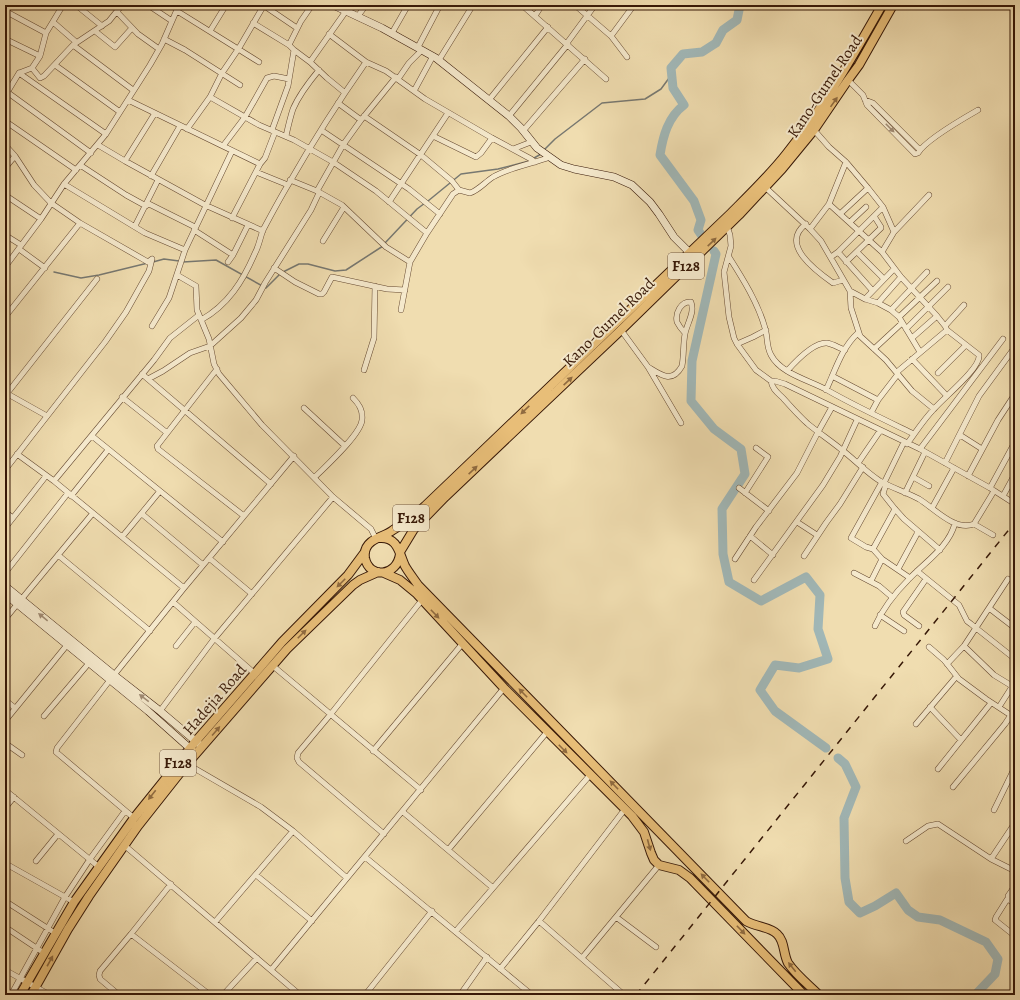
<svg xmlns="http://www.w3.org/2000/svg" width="1020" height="1000" viewBox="0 0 1020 1000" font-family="Alegreya,serif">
<rect width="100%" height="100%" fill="#f0ddb0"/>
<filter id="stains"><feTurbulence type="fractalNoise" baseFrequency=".005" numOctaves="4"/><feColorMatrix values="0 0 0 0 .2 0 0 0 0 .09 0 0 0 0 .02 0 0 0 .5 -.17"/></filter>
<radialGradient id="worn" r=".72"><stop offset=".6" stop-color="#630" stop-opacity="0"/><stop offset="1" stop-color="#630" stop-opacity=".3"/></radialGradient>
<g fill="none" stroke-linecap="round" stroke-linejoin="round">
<path stroke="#777871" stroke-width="1.5" d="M545,149L555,139L602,103L645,99L661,89L672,74
M428,201L461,174L498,169L529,161L541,154
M385,243L417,209L425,203
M153,262L164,259L179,261
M183,262L216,260L266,288L280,274
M54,272L81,278L99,275L148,263
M283,272L299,264H308L335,271L346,270L383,246"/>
<path stroke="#a1b8b8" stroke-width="9" d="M702,236L698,230L701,220L694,201L660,155C663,136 668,117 684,105L673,88L671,68L683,54L702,52L716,43L723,30L737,20L740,5
M714,251L716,254L692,361L691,401L714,429L741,449L745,474L722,509L723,554L729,582L761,601L806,577L820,595L818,629L828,659L799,668L775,665L760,690L775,711L826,748
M838,758L845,764L856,787L844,818L845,878L849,902L860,913L875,906L896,893L908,910L918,917L940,920L986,942L998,959L995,974L977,993V995"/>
<defs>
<path id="street" d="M76,5L102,26
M148,5L172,21
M263,5L297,28
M522,5L606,79
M575,5L611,36L627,57
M5,11L46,33
M177,11L259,62
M117,12L138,34L159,49
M358,16L366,5
M535,16L542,5
M53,22L76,42
M253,23L289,45L294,50L310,62L327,78L344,92
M95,31L115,47L132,28
M210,31L226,5
M392,33L408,5
M329,34L366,62L386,71L425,99L492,138L531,159L535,162
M611,36L634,5
M5,39L40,56
M164,39L185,50L240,85
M567,43L595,5
M73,45L133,90
M289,45L301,21L312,5
M418,47L440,5
M439,60L473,5
M310,62L346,11
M55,65L120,112
M32,68L40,78L44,76L73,45L109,21L122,5
M19,73L106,134
M398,79L409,63L422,50
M848,80L863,95L867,105L915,154L918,153C925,141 964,118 978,110
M414,91L433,56
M7,92L91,153
M5,96L19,73L32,68L40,56L46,33L63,5
M210,97L259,125L294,140L333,162L376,191L427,233
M128,100L260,164
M489,100L548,27
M865,100L873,103L919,149
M338,103L361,120
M364,116L421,155L452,181L459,190L470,193C479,190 485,182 493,177C510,167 532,164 550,157
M509,116L568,44
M5,121L76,170
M187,129L210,97L222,73L239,48L264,5
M272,130L288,86L294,50
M321,130L409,189L440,214
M814,130L829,147L846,162L868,188L883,207L894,232
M523,131L585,59
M286,136C288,127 290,118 293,109C299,95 309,82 319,70
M433,136L476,157L481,153L492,138
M5,145L15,156L34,185L51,203L80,223L148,262L152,259
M98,145L125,161L205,205L263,231
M223,146L245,117L267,78L274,76L289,79
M513,149L531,142
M125,161L155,113
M80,165L126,195L146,206
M5,168L15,156
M256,172L288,185
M151,176L180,126
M290,180L317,191L342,205L386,247L410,262
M64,184L145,233L185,250
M765,187L810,229L821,241L850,291L851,308L860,336L886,360L912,391L934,409
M317,191L343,145L361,120L396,77
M5,195L41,219
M389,202L448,113
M147,203L195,227
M829,204L882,252L901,277L937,316L945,326L947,330L979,355C981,368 943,398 934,409C924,419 916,432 907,444
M840,214L868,188
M232,218L260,164L265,158L275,132
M850,222L866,207
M806,224C779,244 816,271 833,283L843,280
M135,226L158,180
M727,226L730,235L731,246L724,272L729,317L734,338L737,344L756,370L771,381H775L785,384L920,449L990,488L1015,504
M810,229L829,204L846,162
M194,230L233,255L248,225
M5,235L21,245
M323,241L344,207
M19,249L45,268
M838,252L872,290
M857,252L884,279
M882,252L894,232L929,195
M729,257C743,279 758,303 765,328C768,337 766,346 771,355C781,374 809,380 827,390C855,406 885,420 914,434
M831,257L838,252L883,207
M228,262L233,255
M846,262L881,228V227L874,216
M5,267L41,219L64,184L106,134L150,65L162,44L179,5
M274,268L295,282L319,294H322L324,292L332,277L387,289L405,290
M177,275L196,286L197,310L209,339L214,364L219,374L262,425L333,497L371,529L376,539
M850,291L865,299L878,303L891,310L899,317L920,352
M865,299L894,269
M878,303L901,277
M401,310L410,262L427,233L453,194L459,190
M891,310L927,272
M5,317L80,223
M899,317L937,281
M201,320C228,305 243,281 255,253C259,246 260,238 263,230C271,215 279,200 288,185C312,143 338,102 366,62
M152,326L169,298L185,250L232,151
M945,326L964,305
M906,329L948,287
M621,330L648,367L681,423
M912,338L937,316
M737,344L753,337L766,330
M874,349L902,323
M912,359L947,396
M648,367C661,375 672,384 682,366C684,355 683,344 685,334C687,323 695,313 691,302C681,301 675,313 677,322C679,326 682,330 685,333
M217,369L157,446L158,449L244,516
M364,370L374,338L375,286
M787,371C795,362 814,342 827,343C833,344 839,348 845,350
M897,372L947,330
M938,373L966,345
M142,374L271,484
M832,376L878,400
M148,379L163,371L190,353L210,346L241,318L256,300L265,283L311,210L319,193
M771,381C772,389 778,393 783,398C791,407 799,416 808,424C819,433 831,441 842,450C855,460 866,472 880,481C892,488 906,492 919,499C934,508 955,532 974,524L994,491
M826,390C835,371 842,347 858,333
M6,393L47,416
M5,396L97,279
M122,397L166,432
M304,408L345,446
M871,413L878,400L898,374
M960,435L982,449
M92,436L223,542
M920,449L1003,339
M17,454L54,481L184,588
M858,463L880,431
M945,463L979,396L1015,347
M5,470L105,342L126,312L149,271L152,259
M968,476L998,420L1015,394
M315,477C326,466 361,434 362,420C363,410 359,404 353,398
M913,477L929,486
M54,481L154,360L170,338L199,315
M882,482L851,538L866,547L873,549L882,559L910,578
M884,483L904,442
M886,484L883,494L895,509L904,519L940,550
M739,488L769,511
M990,488L1015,442
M745,493L768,457L756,448
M905,493L925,452
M71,496L108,450
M1003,496L1015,474
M932,508L954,468
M5,512L13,518
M142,514L203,565
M797,522L817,535
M974,524L993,535
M5,528L46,476
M750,536L773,555
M122,537L160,491
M873,549L895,509
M58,555L150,631
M804,556L826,523L840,504L863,467
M209,558L252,594
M735,559L756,527L797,473L818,432L832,407
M898,569L918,532
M917,571L959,605L967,621L971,624L1015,659
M5,573L68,493
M854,573L879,586L892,597
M754,580L823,485L840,457L857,420
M871,581L882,559
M173,602L254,673
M989,608L1015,628
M880,615L904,631
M5,619L93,513
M875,626C883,608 895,593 909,579C925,562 949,547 955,523
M919,626L904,615L903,612L926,579
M176,646L195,622
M964,646L994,675L1012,686
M929,647L944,660L959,679L986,699L1015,718
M947,664L964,646L1008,579
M273,666L421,790
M114,675L184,588L294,456
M110,680L57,748L56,752L134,818
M5,700L15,708
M930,707L961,740
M999,707L1015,682V679
M160,711L214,639L333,497
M44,716L89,663
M5,721L67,645
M916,724L956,677
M5,743L22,755
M373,751L463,643
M187,764L261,807L293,831L347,878
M938,769L991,703
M953,787L1005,724L1015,709
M5,790L99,867
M5,808L14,797
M994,810L1015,767
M403,812L492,887
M384,834L299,762L297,758L298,753L330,715L422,600
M906,841L928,826L938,824L991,859L1015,871
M124,845L300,995
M448,850L547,732
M365,857L532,995
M991,859L1015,823
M36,861L58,834
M8,865L74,902
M256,875L312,921
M1015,886L1008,896L1009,900L1015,904
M1008,898L996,917L995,920L1015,936
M5,901L55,933
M616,917L656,947
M539,921L624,995
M215,922L293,831
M5,927L44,953
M456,931L590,775
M131,934L210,995
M582,958L659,865
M500,969L539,921L625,809
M5,970L50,995
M271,970L504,688
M11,995L65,897L90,859L125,811
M119,995L100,979L99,975L100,971L131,934L171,884
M223,995L257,958
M365,995L432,911
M460,995L487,957
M1009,995L1015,989"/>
<path id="secondary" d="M333,5L382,28L436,58L509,116L521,128L537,148L561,165L574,169L614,177L632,185L650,202L659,214L674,237L689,252
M5,586L114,675L160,711L199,744
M5,594L148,711L194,752"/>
<path id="primary" d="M380,538C398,537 399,553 405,566C409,573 414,579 418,585L746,921C756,927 771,927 777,934C785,941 783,954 788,963C796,975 809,985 819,995
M400,552L414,529L445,497L621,330L739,215L782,169L814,130L848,80L859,65L893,5
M400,554C397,577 369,579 365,558C364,552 366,546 371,542C377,537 387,535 393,530C405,523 415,515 425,506L729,215C749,195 770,175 787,153C824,107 853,56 882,5
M384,573L400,580L417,594L504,688L632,816L644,832L651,853L654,860L659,865L679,870L690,878L804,995
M20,995L74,902L134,818L195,742L263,664L282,642L348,575L365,552
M31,995L68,929L89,896L138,826L187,764L287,649L353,585L360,580L378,572"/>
</defs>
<use href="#street" stroke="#654931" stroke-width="6"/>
<use href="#secondary" stroke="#371807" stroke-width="8"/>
<use href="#primary" stroke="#371807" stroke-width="10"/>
<use href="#street" stroke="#f5e9cc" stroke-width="5"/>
<use href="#secondary" stroke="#f5e9cc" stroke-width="7"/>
<use href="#primary" stroke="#e8be78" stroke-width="8"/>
<path stroke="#371807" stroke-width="1.5" stroke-dasharray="7 7" stroke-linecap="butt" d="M636,995L1015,522"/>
</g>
<defs><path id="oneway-solid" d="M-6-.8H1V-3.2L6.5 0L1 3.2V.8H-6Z"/></defs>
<g fill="#906b40">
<use href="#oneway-solid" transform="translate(834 102) rotate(-55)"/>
<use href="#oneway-solid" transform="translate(712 242) rotate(-44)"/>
<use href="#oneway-solid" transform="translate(568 381) rotate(-43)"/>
<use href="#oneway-solid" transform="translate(525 410) rotate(136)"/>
<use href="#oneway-solid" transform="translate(473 470) rotate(-43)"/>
<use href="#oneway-solid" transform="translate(341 583) rotate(135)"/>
<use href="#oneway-solid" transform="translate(435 614) rotate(46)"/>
<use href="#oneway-solid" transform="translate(302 634) rotate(-45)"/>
<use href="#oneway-solid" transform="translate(523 693) rotate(-134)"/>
<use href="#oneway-solid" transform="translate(216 731) rotate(-49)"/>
<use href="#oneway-solid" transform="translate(563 749) rotate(45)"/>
<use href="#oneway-solid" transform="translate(614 785) rotate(-134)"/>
<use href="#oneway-solid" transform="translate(152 795) rotate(128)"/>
<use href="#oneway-solid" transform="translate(649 845) rotate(75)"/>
<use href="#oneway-solid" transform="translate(705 878) rotate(-134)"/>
<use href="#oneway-solid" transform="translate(741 930) rotate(46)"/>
<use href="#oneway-solid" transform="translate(50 961) rotate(-61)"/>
<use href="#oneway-solid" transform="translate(792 967) rotate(-128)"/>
</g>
<g fill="#a08b73">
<use href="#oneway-solid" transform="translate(890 128) rotate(45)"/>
<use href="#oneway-solid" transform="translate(43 617) rotate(-141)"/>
<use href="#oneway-solid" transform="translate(144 698) rotate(-143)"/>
</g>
<g text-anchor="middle" stroke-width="4" stroke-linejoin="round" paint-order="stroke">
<g fill="#f5e9cc" stroke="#705742" stroke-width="1">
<rect x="668" y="253" width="36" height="26" rx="3"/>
<rect x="393" y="505" width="36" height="26" rx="3"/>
<rect x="160" y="750" width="36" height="26" rx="3"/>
</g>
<g font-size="15" font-weight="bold" fill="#371807">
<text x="686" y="271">F128</text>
<text x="411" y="523">F128</text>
<text x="178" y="768">F128</text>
</g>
<g font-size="16" fill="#371807" stroke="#f5e9cc">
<text transform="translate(824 86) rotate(-56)" y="6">Kano-Gumel Road</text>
<text transform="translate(608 322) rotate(-44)" y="6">Kano-Gumel Road</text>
<text transform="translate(214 699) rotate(-49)" y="6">Hadejia Road</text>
</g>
</g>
<rect width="1020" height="1000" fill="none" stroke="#f0ddb0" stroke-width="20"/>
<rect x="6" y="6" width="1008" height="988" fill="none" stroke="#371807" stroke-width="2"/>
<rect x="10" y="10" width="1000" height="980" fill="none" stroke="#371807"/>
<rect width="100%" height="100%" filter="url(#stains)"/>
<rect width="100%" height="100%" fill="url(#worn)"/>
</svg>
